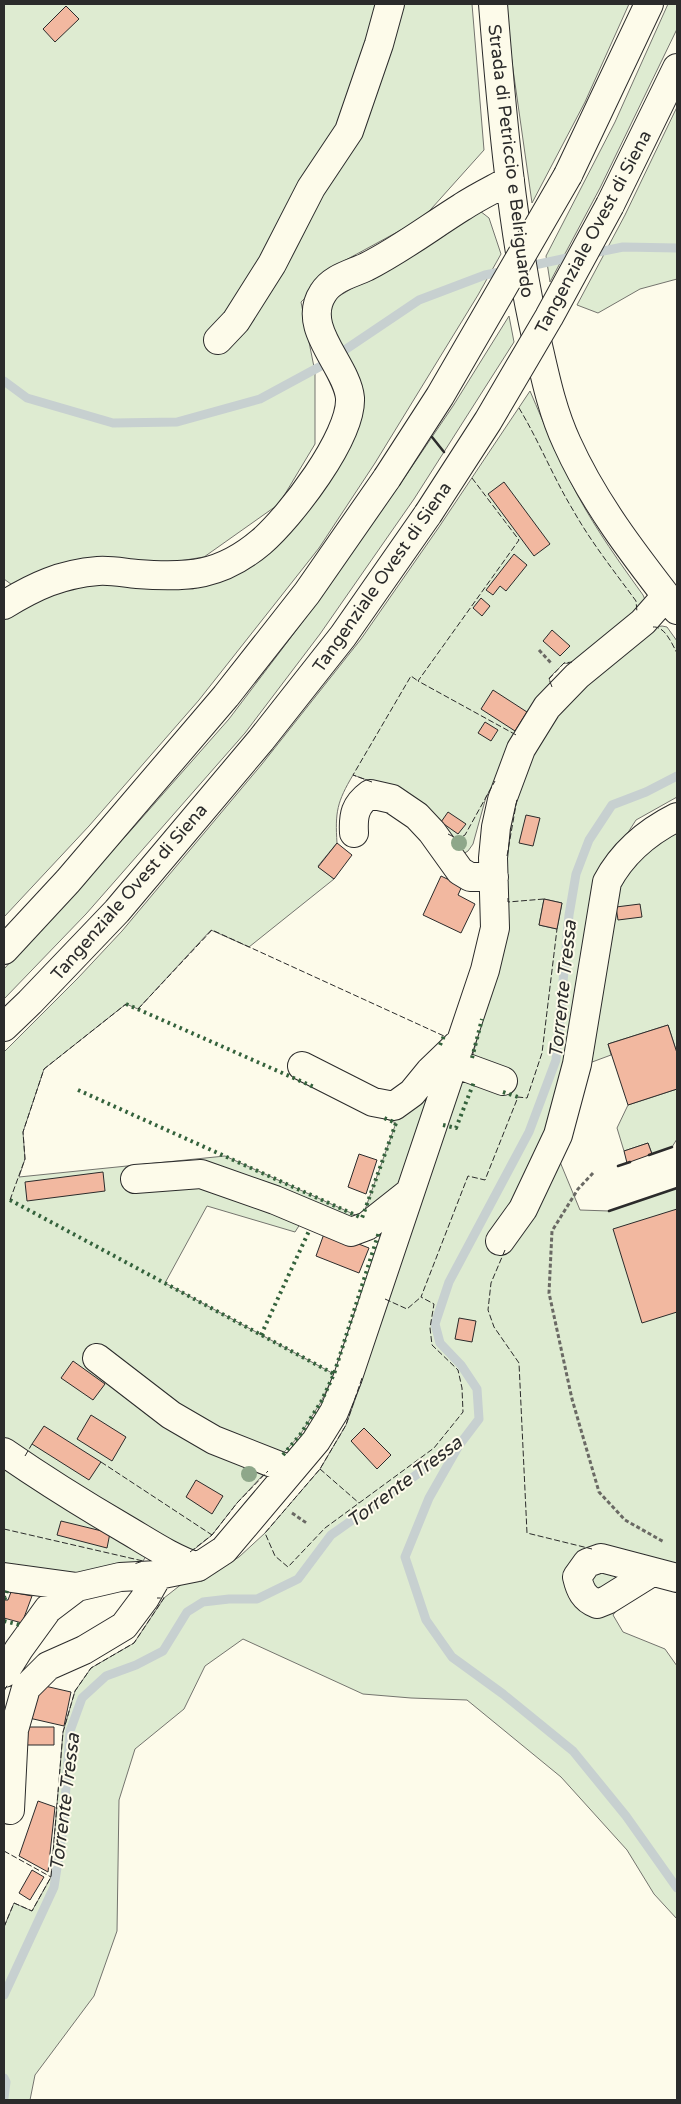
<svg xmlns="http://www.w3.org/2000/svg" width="681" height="2104" viewBox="0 0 681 2104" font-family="'Varela Round',sans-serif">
<rect width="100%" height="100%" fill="#fdfbea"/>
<path fill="#deebd1" stroke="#74746e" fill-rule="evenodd" d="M4,4H472L484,150L423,218L344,261L301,302L315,372V444L279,504L204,557L15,587L4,579Z
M505,4H629L585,102L532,203L507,27Z
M668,4H677V29L600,188L550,282L546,256L615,122Z
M677,107V279L640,289L598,313L577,305L625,215Z
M480,211L489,218L501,254L478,295L375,463L319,548L199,700L89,826L4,917V615L72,585L106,583L193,589L228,577L347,445L327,316L331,301Z
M509,316L514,342L414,499L320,634L245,733L86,914L4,999V969L133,828L229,719L301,624L398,487L453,406Z
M530,391C545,426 560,462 578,496C597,531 620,563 643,595L646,602L644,607L571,664L564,663L549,678L552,688L539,704L486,797L473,844L468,851L463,854L457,851L417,801L398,791L353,775C337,802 335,812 337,843L318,866L334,879L249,947L211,930L138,1009L126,1004L44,1069L23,1132L25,1159L19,1177L225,1156L362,1218L396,1123L368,1111L370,1107L378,1111L396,1113L408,1105L431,1078L436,1075L440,1076L400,1187L362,1218L381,1227L359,1238L302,1221L295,1232L207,1206L165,1283L334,1374L321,1402L300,1435L237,1503L212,1535L186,1556L157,1539L143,1561L121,1568L76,1577L4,1563V1052L78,978L122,931L262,764L361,639L439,527Z
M662,626L667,627L677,641V797L636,820L595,884L585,930L570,1042L558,1157L580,1210L609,1211L677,1188V1570L652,1564L613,1615L623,1632L665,1649L677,1666V1919L654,1894L627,1850L561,1777L467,1700L411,1698L363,1694L243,1639L205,1666L184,1709L135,1749L119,1800L117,1931L94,1996L35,2075L30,2100H4V1927L14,1903L32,1911L51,1877L63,1732L75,1691L91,1668L134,1643L164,1598L183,1583L207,1576L239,1557L265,1533L320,1469L346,1425L361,1383L385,1298L458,1080L472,1058L506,930L507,857L512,819L518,792L537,745L555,717L577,692L647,628ZM544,899L562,903L557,929L539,925Z
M677,824V1053L668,1025L608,1044L611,1055L584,1065L623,870Z
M677,1089V1139L672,1147L652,1154L648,1143L624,1151L617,1128L628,1105Z"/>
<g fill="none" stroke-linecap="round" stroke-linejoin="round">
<path stroke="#c7d0d0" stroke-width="9" d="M589,254L623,247L677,248
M525,267L576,256
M4,381L27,398L113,423L177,422L260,399L321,366L419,300L485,275L505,271
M458,1447L429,1498L405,1557L426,1620L452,1657L503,1694L573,1751L626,1816L677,1888
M4,1995L54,1887L63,1829L70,1731L82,1698L106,1676L136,1665L163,1651L187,1612L203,1602L229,1599H257L298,1579L331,1535L460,1444L479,1419L477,1389L461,1365L440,1343L435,1324L449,1282L529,1132L556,1060L569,915L576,874L589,840L612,805L646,792L677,776
M4,2078L6,2082L4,2098"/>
</g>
<path fill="#f2b8a0" stroke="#2b2b2b" d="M66,6L79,19L55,42L43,29Z
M504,482L550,544L534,556L488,494Z
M514,554L527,565L506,591L500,586L493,595L486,590Z
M481,598L490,606L482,616L473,608Z
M552,630L570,646L560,656L543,641Z
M493,690L527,712L515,731L481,709Z
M485,722L498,730L491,741L478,733Z
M448,812L466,824L458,834L441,822Z
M526,815L540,818L533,846L519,843Z
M337,843L352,855L334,879L318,867Z
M441,876L462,886L458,895L475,904L461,933L423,915Z
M544,899L562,903L557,929L539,925Z
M640,904L642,917L618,920L616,907Z
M668,1025L677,1053V1089L628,1105L608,1044Z
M648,1143L652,1154L627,1163L624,1151Z
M359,1154L377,1160L366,1194L348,1187Z
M103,1172L105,1191L27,1201L25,1182Z
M677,1209V1312L642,1323L613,1229Z
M325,1231L369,1248L359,1273L316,1256Z
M459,1318L476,1321L472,1342L455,1339Z
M73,1361L105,1384L93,1400L61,1378Z
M91,1415L126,1437L112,1461L77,1439Z
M44,1426L101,1462L89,1480L32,1444Z
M364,1428L391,1455L377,1469L351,1441Z
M196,1480L223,1496L212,1514L186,1497Z
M61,1521L110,1533L107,1548L57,1535Z
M11,1592L32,1596L22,1623L4,1618V1600H8Z
M36,1684L71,1692L64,1726L29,1718Z
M26,1727H54V1745H26Z
M38,1801L55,1807L48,1872L19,1856Z
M32,1870L44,1877L30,1900L19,1893Z"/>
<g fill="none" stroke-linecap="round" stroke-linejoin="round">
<defs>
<path id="minor" d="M493,4C502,117 512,231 537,341C545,376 552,411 567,443C595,505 636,557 677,610
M218,340L236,321L272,264L311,188L349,131L379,44L390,4
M4,605C35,586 61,574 98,571C111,570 125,573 137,574C188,578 221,576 261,542C290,517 352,437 350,398C347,365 300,328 323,293C332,278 351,274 366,267C400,250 430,227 462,207C477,197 494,189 510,180
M354,833C353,815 355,805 370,794L392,799L417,816L432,832L460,871L470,877H494
M454,1063L503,1081
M302,1066L373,1102L394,1106L412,1093L430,1071L457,1045
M135,1179L201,1174L275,1200L351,1232L367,1226L410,1192
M500,1241L523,1209L558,1135L577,1064L607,882C623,852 647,832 677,817
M97,1358L171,1415L214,1440L290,1470
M4,1452C43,1479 83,1504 124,1528C148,1542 171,1558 198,1567
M652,1572L607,1600L597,1604C584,1599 580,1590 577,1577L587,1563L601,1558L677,1578
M4,1577L77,1587
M4,1673L19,1649L48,1609L77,1587L120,1577L158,1575L198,1567L224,1550L316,1441L334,1412L348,1377L485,970L495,928L493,858L496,827L502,800L521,749L547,707L577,676L643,622L666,596
M10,1810L14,1730L26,1688L48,1666L84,1650L124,1626L145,1598L158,1575"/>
<path id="highway" d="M568,175L649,4
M610,205L677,68
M4,950L68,881L226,696L307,593L387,478
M4,1027L30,1002L117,911L261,740L343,636L428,514"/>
</defs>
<use href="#minor" stroke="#2b2b2b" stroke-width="30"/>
<use href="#highway" stroke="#2b2b2b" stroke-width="30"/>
<path stroke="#6a6964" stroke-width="3" stroke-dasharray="4 2.5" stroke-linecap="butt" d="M539,650L551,663
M593,1173L578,1189L552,1231L549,1293L572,1399L599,1492L625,1520L664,1542
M292,1513L308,1524"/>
<use href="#minor" stroke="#fdfbea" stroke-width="28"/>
<use href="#highway" stroke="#fdfbea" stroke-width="28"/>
<defs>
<path id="highway-bridge" d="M387,478L440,396L568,175
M428,514L488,421L549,317L610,205"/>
</defs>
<use href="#highway-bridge" stroke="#2b2b2b" stroke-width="30" stroke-linecap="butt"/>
<use href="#highway-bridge" stroke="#fdfbea" stroke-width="28"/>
<path stroke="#34623c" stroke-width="4" stroke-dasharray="2.5 4" stroke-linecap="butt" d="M126,1004L314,1087
M440,1045L444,1036
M472,1058L482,1019
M78,1090L362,1218L396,1123L384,1118
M503,1092L518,1097
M443,1125L456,1128L474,1082
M10,1200L334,1374
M261,1335L309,1231
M283,1455L300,1435L321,1402L334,1374L379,1232
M4,1597L5,1598L8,1587
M4,1621L20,1625L19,1627"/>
<path stroke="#2b2b2b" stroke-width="1" stroke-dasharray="6 2.5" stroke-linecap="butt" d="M519,408C539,441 553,477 573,510C591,542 614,571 636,601L637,612
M472,478L519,540L418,681L518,736
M653,627C665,626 672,644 677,653
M552,687L549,679L564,663L572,662
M372,782L353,775L411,676L418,681
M448,834L458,839L465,835L495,781
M507,856L517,799
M508,898V902L544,899
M138,1009L212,930L444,1036
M10,1200L25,1159L23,1132L44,1069L126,1004
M505,1250L491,1283L488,1310L494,1327L519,1363L527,1533L592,1549
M385,1299L407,1309L421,1297
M362,1378L346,1425L320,1469L265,1533L275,1556L288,1567L325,1528L434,1448L463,1412L462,1388L458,1370L432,1345L430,1328L434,1304L421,1297L468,1176L485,1180L518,1097L527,1098L542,1053L557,929
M25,1456L32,1444
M101,1462L212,1535
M320,1469L359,1503
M4,1529L143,1561L134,1564
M190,1552L212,1535L237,1503L268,1471
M4,1691L8,1684
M4,1851L51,1877
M4,1927L14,1903L32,1911L51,1877L63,1732L75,1691L91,1668L134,1643L164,1598H157"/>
<path stroke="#2b2b2b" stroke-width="2.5" d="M432,437L444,452
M649,1155L672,1147
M618,1166L630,1162
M609,1211L677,1188"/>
</g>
<g fill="#8ea78a">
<circle cx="459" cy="843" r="8"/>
<circle cx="249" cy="1474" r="8"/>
</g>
<g text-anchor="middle" stroke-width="4" stroke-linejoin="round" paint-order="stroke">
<g font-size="18" fill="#2b2b2b" stroke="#fdfbea">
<text transform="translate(511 161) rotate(83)" y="6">Strada di Petriccio e Belriguardo</text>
<text transform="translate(593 232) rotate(-62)" y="6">Tangenziale Ovest di Siena</text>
<text transform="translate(382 577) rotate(-55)" y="6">Tangenziale Ovest di Siena</text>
<text transform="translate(129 892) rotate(-49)" y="6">Tangenziale Ovest di Siena</text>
</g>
<g font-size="19" font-style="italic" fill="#2b2b2b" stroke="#fdfbea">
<text transform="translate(562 989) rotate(-84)" y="7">Torrente Tressa</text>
<text transform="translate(404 1481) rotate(-37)" y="7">Torrente Tressa</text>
<text transform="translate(64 1802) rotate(-83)" y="7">Torrente Tressa</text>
</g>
</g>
<rect width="681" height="2104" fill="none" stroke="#2b2b2b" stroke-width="10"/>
</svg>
